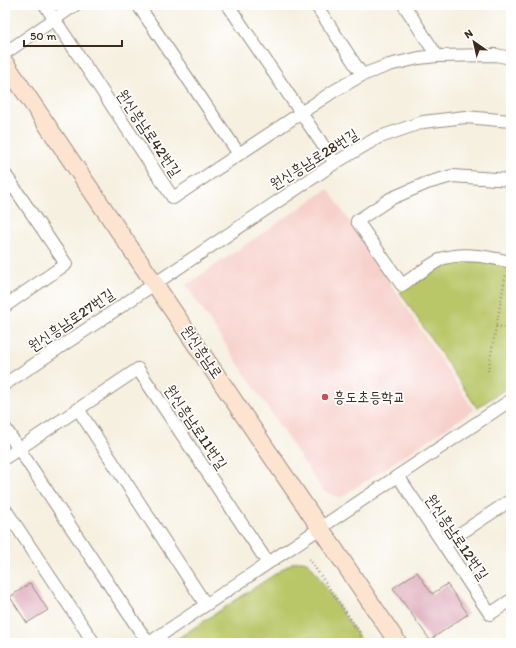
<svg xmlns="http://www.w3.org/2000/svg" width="516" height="648" viewBox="0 0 516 648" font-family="Itim,'Poor Story',sans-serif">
<rect width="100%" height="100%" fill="#fff"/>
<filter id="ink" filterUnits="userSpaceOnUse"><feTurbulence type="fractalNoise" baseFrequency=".025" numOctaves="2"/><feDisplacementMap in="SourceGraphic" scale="8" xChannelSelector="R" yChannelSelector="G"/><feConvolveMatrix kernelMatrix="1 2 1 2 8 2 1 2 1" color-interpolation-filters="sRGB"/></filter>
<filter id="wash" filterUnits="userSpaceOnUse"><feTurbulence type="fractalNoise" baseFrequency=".012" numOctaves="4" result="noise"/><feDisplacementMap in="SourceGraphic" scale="16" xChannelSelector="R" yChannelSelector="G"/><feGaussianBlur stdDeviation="0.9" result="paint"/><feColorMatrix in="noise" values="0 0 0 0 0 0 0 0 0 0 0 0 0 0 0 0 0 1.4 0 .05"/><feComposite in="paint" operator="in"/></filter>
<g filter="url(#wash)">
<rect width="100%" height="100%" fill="#f5f0e0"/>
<path fill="#f7d0cb" d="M328,189L474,410L340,498L323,491L186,285Z"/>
<path fill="#bac769" stroke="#7a7844" d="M480,260L511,267V385L477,408L400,292L436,268L456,261Z
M299,561C305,561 308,562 312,567L360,639L361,643H171L292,563Z"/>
<g id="blocks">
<path fill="#deacbb" d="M417,572L432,594L447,584L468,614L430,640L393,588Z
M30,583L48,610L27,623L10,597Z"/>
</g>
</g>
<g filter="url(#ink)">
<use href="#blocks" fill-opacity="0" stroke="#988d7f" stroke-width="1"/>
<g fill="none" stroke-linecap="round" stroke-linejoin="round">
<defs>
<path id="street" d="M45,5L173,198L334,91L362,75L389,65L419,58L437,56L496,55L511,58
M138,5L239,154
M228,5L335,163
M316,5L362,75
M404,5L437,56
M5,53L75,5
M5,174L66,264L5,306
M511,180L452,176L427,183L390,199L357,221L402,285C411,279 435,261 444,258C466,252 489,257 511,262
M5,384L335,163L377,138L423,122L465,117L511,121
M78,409L206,605
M5,428L148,643
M5,458L138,369L268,563
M398,476L490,614L511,600
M5,509L94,643
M443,545L511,500
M149,643L511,400"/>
<path id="secondary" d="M5,63L398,643"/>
</defs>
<use href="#street" stroke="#988d7f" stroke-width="14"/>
<use href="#secondary" stroke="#988d7f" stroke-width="19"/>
<path stroke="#988d7f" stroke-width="2.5" stroke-dasharray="1 3" stroke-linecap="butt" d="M496,326L511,329
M488,371L506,273
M309,559L359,631L363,643"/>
<use href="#street" stroke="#fff" stroke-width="12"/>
<use href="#secondary" stroke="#fde4d0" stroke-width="17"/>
</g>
</g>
<circle fill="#d1495b" stroke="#fff" stroke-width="1.5" cx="325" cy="397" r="4"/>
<g text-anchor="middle" stroke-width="3.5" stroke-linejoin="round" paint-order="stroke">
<g font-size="15" fill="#3b2a1e" stroke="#fff">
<text transform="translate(149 133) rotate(56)" y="5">원신흥남로42번길</text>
<text transform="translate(314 159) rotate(-32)" y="5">원신흥남로28번길</text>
<text transform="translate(71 320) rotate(-34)" y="5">원신흥남로27번길</text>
<text transform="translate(202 352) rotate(56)" y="5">원신흥남로</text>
<text transform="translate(196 427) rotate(56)" y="5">원신흥남로11번길</text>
<text transform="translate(457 537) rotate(56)" y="5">원신흥남로12번길</text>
</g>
<g font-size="15" fill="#3b2a1e" stroke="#fff" text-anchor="start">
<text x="333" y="402">흥도초등학교</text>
</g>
</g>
<rect width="516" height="648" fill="none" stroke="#fff" stroke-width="20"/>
<g transform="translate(474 42) rotate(326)" stroke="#ffffff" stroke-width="3" paint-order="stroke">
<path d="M0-3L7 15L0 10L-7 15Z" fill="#3b2a1e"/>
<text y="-6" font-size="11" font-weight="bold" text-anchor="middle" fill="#3b2a1e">N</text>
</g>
<path d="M24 40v6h98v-6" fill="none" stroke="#3b2a1e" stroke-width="2"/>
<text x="30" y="40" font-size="12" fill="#3b2a1e" stroke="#ffffff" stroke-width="3" paint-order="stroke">50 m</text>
</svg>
